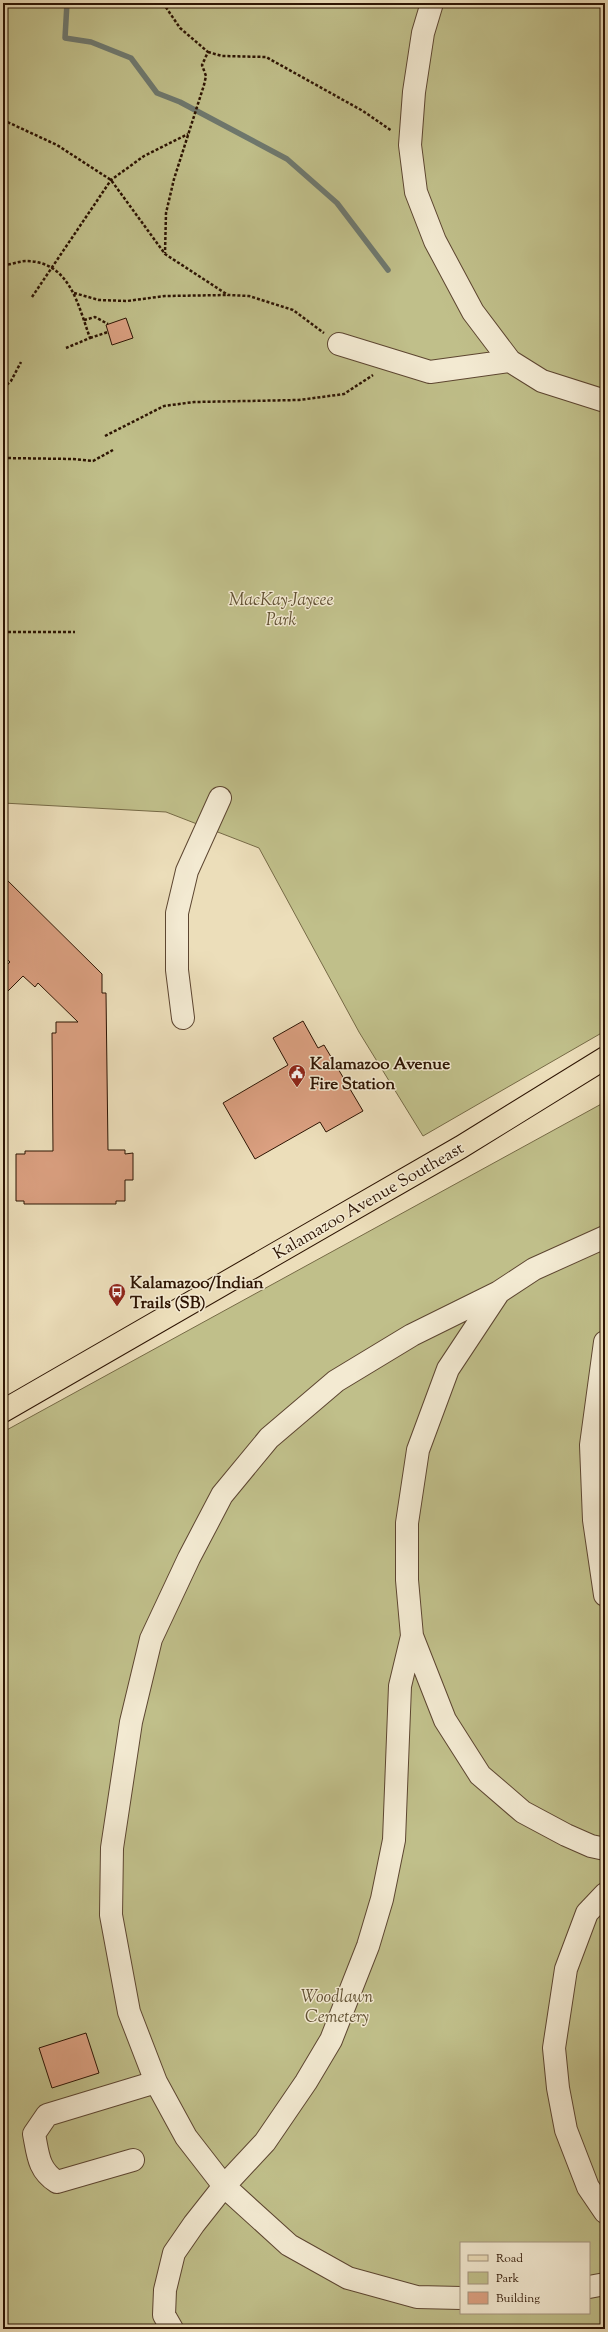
<svg xmlns="http://www.w3.org/2000/svg" width="608" height="2332" viewBox="0 0 608 2332" font-family="'Sorts Mill Goudy',serif">
<rect width="100%" height="100%" fill="#ecdeba"/>
<filter id="stains"><feTurbulence type="fractalNoise" baseFrequency=".005" numOctaves="4"/><feColorMatrix values="0 0 0 0 .2 0 0 0 0 .09 0 0 0 0 .02 0 0 0 .5 -.17"/></filter>
<radialGradient id="worn" r=".72"><stop offset=".6" stop-color="#630" stop-opacity="0"/><stop offset="1" stop-color="#630" stop-opacity=".3"/></radialGradient>
<path fill="#c0bf8a" stroke="#766a46" fill-rule="evenodd" d="M3,3H605V1031L423,1136L359,1032L259,848L166,812L3,803Z
M605,1102V2329H3V1432ZM461,2243H589V2313H461Z"/>
<g fill="none" stroke-linecap="round" stroke-linejoin="round">
<path stroke="#6e786e" stroke-width="5.5" d="M67,3L65,38L91,42L131,58L157,93L180,102L287,159L337,203L388,270"/>
</g>
<path fill="#dba081" stroke="#2d1403" d="M126,318L133,338L112,345L106,325Z
M3,876L102,974V993H106L108,1150H125V1154L133,1153V1180H125V1201H116V1204H24V1201H16V1154H25V1151H53L52,1033H56V1022H78L38,983L35,987L23,976L3,996V969L10,962L3,955Z
M303,1021L318,1048L324,1045L363,1111L326,1132L320,1122L255,1159L223,1103L288,1065L273,1038Z
M86,2033L99,2073L52,2088L39,2048Z"/>
<g fill="none" stroke-linecap="round" stroke-linejoin="round">
<defs>
<path id="minor" d="M432,3L423,33L414,92L410,145L416,192L435,241L473,312L510,361L542,381L605,401
M339,344L430,372L510,361
M183,1018L177,970V913L187,871L220,798
M605,1237L534,1269L499,1292L448,1369L418,1450L407,1523V1580L412,1636L445,1720L480,1775L523,1812L566,1835L591,1846L605,1849
M605,1342L591,1445L594,1520L605,1595
M605,1894L587,1913L566,1969L554,2048L558,2088L566,2130L588,2187L605,2212
M133,2160L57,2182C38,2170 38,2154 34,2134L47,2115L156,2082
M589,2287L605,2284
M461,2298L417,2297L348,2278L289,2245L224,2186L186,2137L156,2082L129,2012L111,1915L112,1848L131,1722L151,1639L189,1558L222,1495L269,1438L336,1381L412,1335L499,1292
M172,2329L164,2315L165,2290L174,2253L194,2224L224,2186L265,2142L306,2082L331,2040L368,1946L382,1899L394,1840L400,1686L412,1636"/>
<path id="major" d="M3,1411L461,1147L605,1058"/>
</defs>
<use href="#minor" stroke="#5d4631" stroke-width="24"/>
<use href="#major" stroke="#2d1403" stroke-width="24"/>
<path stroke="#2d1403" stroke-width="2.5" stroke-dasharray="3 2" stroke-linecap="butt" d="M163,3L180,28L208,52L202,65L206,76L204,85L174,179L166,213L165,253
M208,52L222,56L266,57L363,111L392,131
M3,120L57,145L111,180L165,254L228,295L249,296L293,310L324,333
M3,265C11,265 19,261 27,261C70,262 78,305 90,338L66,348
M74,293L99,300L127,301L165,296L228,295
M32,297L111,180L144,156L188,134
M84,320L95,317L108,324
M90,338L108,332
M3,388L11,381L21,362
M105,436L164,406L194,402L299,400L344,394L373,375
M3,458L73,459L93,461L113,450
M3,632H75"/>
<use href="#minor" stroke="#f3ead2" stroke-width="22"/>
<use href="#major" stroke="#ecdeba" stroke-width="22"/>
</g>
<defs>
<symbol id="civic-pin" viewBox="-11 -11 22 30"><path d="M0 17L-7.5 6A9.5 9.5 0 1 1 7.5 6Z" fill="#8f2418" stroke="#f3ead2"/><path d="M-.6-6.5H3V-4.5H.6V-3L4-1V1h2V6H-6V1h2V-1L-.6-3ZM-1.2 2.5V6h2.4V2.5Z" fill="#fff"/></symbol>
<symbol id="bus-pin" viewBox="-11 -11 22 30"><path d="M0 17L-7.5 6A9.5 9.5 0 1 1 7.5 6Z" fill="#8f2418" stroke="#f3ead2"/><path d="M-5-6H5V4H4V6H2V4H-2V6H-4V4H-5ZM-3.5-4V0h7V-4ZM-3.5 1.2v1.5H-2V1.2ZM2 1.2v1.5H3.5V1.2Z" fill="#fff"/></symbol>
</defs>
<g fill-rule="evenodd">
<use href="#civic-pin" x="287" y="1063" width="20" height="27"/>
<use href="#bus-pin" x="107" y="1282" width="20" height="27"/>
</g>
<g text-anchor="middle" stroke-width="3" stroke-linejoin="round" paint-order="stroke">
<g font-size="17" font-style="italic" fill="#605032" stroke="#f3ead2">
<text x="281" y="605">MacKay-Jaycee<tspan x="281" dy="20">Park</tspan></text>
<text x="337" y="2002">Woodlawn<tspan x="337" dy="20">Cemetery</tspan></text>
</g>
<g font-size="17" font-weight="bold" fill="#2d1403" stroke="#f3ead2" text-anchor="start">
<text x="310" y="1069">Kalamazoo Avenue<tspan x="310" dy="20">Fire Station</tspan></text>
<text x="130" y="1288">Kalamazoo/Indian<tspan x="130" dy="20">Trails (SB)</tspan></text>
</g>
<g font-size="17" fill="#2d1403" stroke="#f3ead2">
<text transform="translate(368 1200) rotate(-30)" y="6">Kalamazoo Avenue Southeast</text>
</g>
</g>
<rect width="608" height="2332" fill="none" stroke="#ecdeba" stroke-width="16"/>
<rect x="4" y="4" width="600" height="2324" fill="none" stroke="#2d1403" stroke-width="2"/>
<rect x="8" y="8" width="592" height="2316" fill="none" stroke="#2d1403"/>
<rect x="460" y="2242" width="130" height="72" fill="#f3ead2" stroke="#a4947f"/>
<rect x="468" y="2255" width="20" height="6" fill="#ecdeba" stroke="#a4947f"/>
<text x="496" y="2262" font-size="12" fill="#2d1403">Road</text>
<rect x="468" y="2272" width="20" height="12" fill="#c0bf8a" stroke="#a4947f"/>
<text x="496" y="2282" font-size="12" fill="#2d1403">Park</text>
<rect x="468" y="2292" width="20" height="12" fill="#dba081" stroke="#a4947f"/>
<text x="496" y="2302" font-size="12" fill="#2d1403">Building</text>
<rect width="100%" height="100%" filter="url(#stains)"/>
<rect width="100%" height="100%" fill="url(#worn)"/>
</svg>
